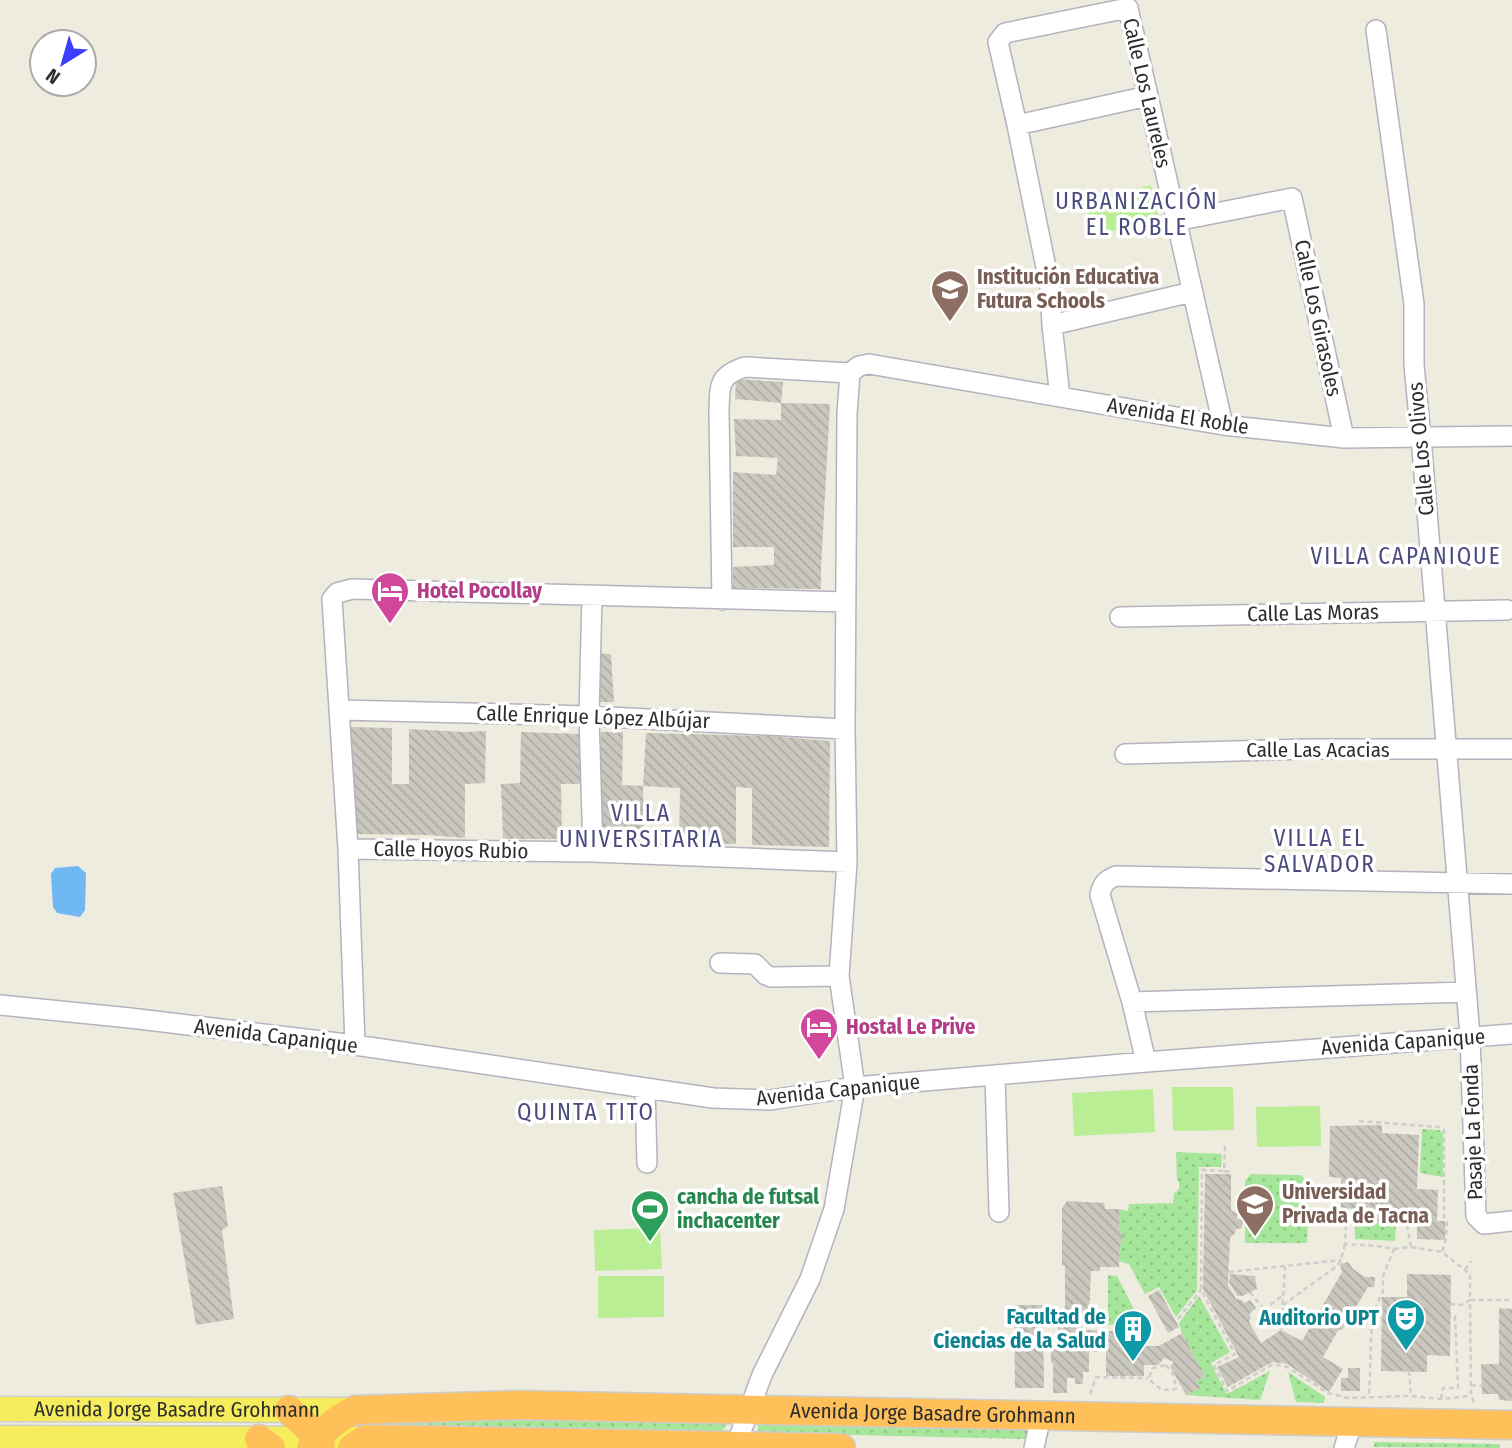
<svg xmlns="http://www.w3.org/2000/svg" width="1512" height="1448" viewBox="0 0 1512 1448" font-family="'Fira Sans Condensed',sans-serif">
<defs>
<pattern id="grass-dots" width="8" height="8" patternUnits="userSpaceOnUse" patternTransform="scale(1.75)"><rect width="8" height="8" fill="#a6e69a"/><path d="M2 2h.1M6 6h.1" fill="none" stroke="#8fc685" stroke-width="1.8" stroke-linecap="round"/></pattern>
<pattern id="building-back-hatch" width="6" height="6" patternUnits="userSpaceOnUse" patternTransform="scale(1.75)"><rect width="6" height="6" fill="#cac7be"/><path d="M-1 5l2 2M0 0l6 6M5-1l2 2" fill="none" stroke="#aeaba4"/></pattern>
</defs>
<rect width="100%" height="100%" fill="#eeebdf"/>
<path fill="url(#grass-dots)" d="M1422,1129L1439,1130L1443,1133V1177L1420,1173Z
M1176,1152L1222,1154L1221,1167H1199L1197,1290L1176,1317L1159,1287L1145,1294L1129,1264L1119,1261L1120,1246L1123,1237L1119,1228V1209L1128,1211L1129,1204L1173,1203L1174,1194L1179,1189V1182L1177,1179Z
M1251,1174L1301,1175L1309,1184L1307,1243H1245V1181Z
M1355,1209L1374,1210V1223L1396,1225L1395,1241L1355,1239Z
M1108,1275L1117,1276L1143,1327L1108,1325Z
M1199,1296L1230,1352L1211,1363L1226,1393L1231,1392L1270,1371L1260,1400L1186,1395L1200,1388L1196,1381L1205,1376L1182,1333L1179,1323Z
M1288,1372L1325,1397L1324,1403L1296,1402Z
M369,1417L723,1420L726,1426L721,1432L549,1429L365,1431L363,1424Z
M758,1423L1027,1426L1030,1431L1029,1436L1026,1439L763,1433L758,1431Z
M1374,1442L1500,1444V1448L1374,1447Z"/>
<path fill="#b9ee95" d="M1151,185L1159,220L1093,236L1085,201Z
M1172,1087H1233L1234,1130L1173,1131Z
M1153,1089L1155,1132L1074,1136L1072,1093Z
M1320,1106L1321,1146L1257,1147L1256,1107Z
M660,1228L662,1269L595,1271L594,1230Z
M598,1276H664V1317L598,1318Z"/>
<path fill="#6fb8f3" d="M78,866L86,873L85,910L80,917L57,913L53,907L51,874L55,868Z"/>
<path fill="url(#building-back-hatch)" d="M736,379L783,382L781,403L735,399Z
M781,403L830,404L821,568V589L733,588V567L774,565V547H733V472L776,475L778,458L736,456L734,419L781,420Z
M592,653L611,654L614,702H592Z
M351,727L392,728V784H409V729L464,732L486,731L485,783L465,784V838L428,835L354,834Z
M521,732L579,734L581,784H561L562,839H503L501,784L520,783Z
M601,732H623L622,785L643,786L644,841H600L599,784Z
M646,733L769,736L830,741L829,847L752,845V788L736,787V844L679,843L680,788L643,786Z
M1382,1125V1133L1419,1135L1417,1189L1438,1190L1437,1221H1445V1240L1417,1239V1226L1374,1223V1210L1341,1208V1178L1329,1177L1330,1126Z
M1205,1174H1231V1210L1237,1214V1219L1243,1220L1242,1228L1236,1229L1235,1233L1230,1238L1228,1285L1236,1299L1242,1300L1244,1303L1250,1300L1256,1308L1249,1314L1251,1317L1249,1322L1261,1343L1281,1330L1302,1341L1342,1272L1340,1264L1348,1262L1353,1269L1365,1277H1375L1374,1287H1368L1342,1330L1339,1329L1323,1357L1343,1369L1329,1392L1287,1364L1272,1362L1228,1387L1217,1367L1239,1357L1203,1289Z
M222,1186L228,1226L222,1230L234,1319L196,1325L173,1193Z
M1067,1201L1104,1203L1105,1209H1119V1228L1123,1237L1120,1246L1119,1267H1100V1271H1091L1089,1320H1065V1266L1062,1265V1208Z
M1230,1274L1255,1276L1257,1289L1242,1296H1237L1229,1282Z
M1407,1274L1451,1275L1450,1356L1427,1355V1372L1381,1371L1382,1297H1407Z
M1159,1290L1179,1327L1168,1333L1148,1296Z
M1014,1305H1043L1044,1388H1015Z
M1499,1308L1512,1309V1401L1499,1400L1498,1394H1482L1481,1364H1499Z
M1058,1323H1082V1330H1097V1352H1089V1372H1083V1384H1075V1378H1067V1393H1053V1363H1051V1340H1058Z
M1106,1331H1146V1346H1159L1182,1333L1205,1376L1196,1381L1201,1388L1186,1395L1170,1366L1174,1362L1164,1358L1158,1365H1144V1376H1106Z
M1348,1368H1360V1391H1341V1378H1348Z"/>
<g fill="none" stroke-linecap="round" stroke-linejoin="round">
<defs>
<path id="minor" d="M1376,30L1414,304V365L1421,438L1470,1036L1476,1216L1484,1224L1512,1221
M1017,125L1148,96
M1176,221L1292,198L1344,438
M1052,325L1192,292
M850,373L859,366L869,364L1223,425L1344,438L1512,436
M1060,397L1052,325L1050,287L1017,125L998,42L1005,33L1128,8L1223,425
M592,596L589,716L593,852
M722,600L719,412C720,386 717,376 745,367L850,373
M1120,617L1507,610
M340,710L589,716L845,729
M1125,754L1309,749H1512
M348,849L593,852L847,862
M720,963L755,964L766,975L771,977L839,976
M1132,1002L1466,992
M0,1005L130,1018L355,1045L713,1098L770,1100L855,1087L1146,1062L1512,1034
M355,1045L348,849L332,599L337,593L352,589L846,602
M1146,1062L1132,1002L1100,895C1102,884 1106,880 1116,876L1512,884
M995,1075L999,1212
M645,1088L647,1163
M735,1448L762,1375L810,1279L834,1209L855,1087L839,976L847,862L845,729L847,414L850,373
M1034,1448L1041,1416
M1344,1448L1353,1421"/>
<g id="major">
<path id="s1" d="M0,1409L355,1410"/>
<path d="M0,1438L365,1439"/>
</g>
<g id="highway">
<path d="M289,1410L309,1429L321,1448"/>
<path d="M259,1439L271,1448"/>
<path id="s2" d="M311,1448C322,1431 337,1418 355,1410L518,1405L1512,1425"/>
<path d="M352,1448L365,1439L841,1448"/>
</g>
</defs>
<use href="#minor" stroke="#b3b3c0" stroke-width="22"/>
<use href="#major" stroke="#cdcdcd" stroke-width="27"/>
<use href="#highway" stroke="#cdcdcd" stroke-width="31"/>
<path stroke="#cdcdcd" stroke-width="2.5" stroke-dasharray="5 3.5" stroke-linecap="butt" d="M1359,1121L1439,1127L1444,1130V1217L1447,1220L1446,1239L1442,1252
M1225,1146L1224,1171L1202,1170L1201,1290L1235,1354L1214,1365L1227,1391L1273,1364L1287,1367L1328,1393L1347,1398L1411,1396L1441,1399L1463,1397L1471,1395
M1224,1171L1230,1172L1231,1174
M1347,1208L1345,1244L1377,1246L1394,1249L1383,1276V1291L1372,1316L1369,1398
M1407,1225L1411,1247
M1394,1249L1411,1247L1442,1252L1470,1274V1300H1512
M1465,1270L1471,1261
M1229,1272L1341,1260
M1250,1292L1281,1330
M1450,1304L1461,1305L1470,1300L1471,1395L1474,1402
M1283,1305L1337,1266L1341,1260L1345,1244
M1264,1310L1283,1295
M1356,1316H1372
M1178,1319L1201,1290
M1281,1330L1285,1267
M1166,1365L1174,1376L1176,1389L1162,1390L1153,1383L1149,1378L1153,1368Z
M1409,1371L1411,1396
M1471,1385L1482,1386
M1090,1394L1096,1377L1148,1378
M1441,1399L1443,1388H1458L1455,1316H1450"/>
<use href="#minor" stroke="#fff" stroke-width="19"/>
<use href="#major" stroke="#f6ed5d" stroke-width="24"/>
<use href="#highway" stroke="#ffbf59" stroke-width="28"/>
</g>
<defs>
<symbol id="school-pin" viewBox="-11 -11 22 30"><path d="M0 17L-7.5 6A9.5 9.5 0 1 1 7.5 6Z" fill="#8d6e63" stroke="#fff"/><path d="M0-5L7-2L0 1L-7-2ZM-4 1L0 2.5L4 1V4Q0 6-4 4Z" fill="#fff"/></symbol>
<symbol id="hotel-pin" viewBox="-11 -11 22 30"><path d="M0 17L-7.5 6A9.5 9.5 0 1 1 7.5 6Z" fill="#d1479c" stroke="#fff"/><path d="M-6-4.5h1.5V1H6V5H4.5V3h-9V5H-6ZM-4 0a1.8 1.8 0 1 1 3.6 0ZM.5 0V-2.5h3Q6-2.5 6 0Z" fill="#fff"/></symbol>
<symbol id="university-pin" viewBox="-11 -11 22 30"><path d="M0 17L-7.5 6A9.5 9.5 0 1 1 7.5 6Z" fill="#8d6e63" stroke="#fff"/><path d="M0-5L7-2L0 1L-7-2ZM-4 1L0 2.5L4 1V4Q0 6-4 4Z" fill="#fff"/></symbol>
<symbol id="stadium-pin" viewBox="-11 -11 22 30"><path d="M0 17L-7.5 6A9.5 9.5 0 1 1 7.5 6Z" fill="#2e9e5b" stroke="#fff"/><path d="M0-5a6.5 5 0 1 0 0 10a6.5 5 0 1 0 0-10ZM-3.5-1.8h7v3.6h-7Z" fill="#fff"/></symbol>
<symbol id="theatre-pin" viewBox="-11 -11 22 30"><path d="M0 17L-7.5 6A9.5 9.5 0 1 1 7.5 6Z" fill="#0f9aa8" stroke="#fff"/><path d="M-5-5.5Q0-4 5-5.5V0Q5 5 0 6Q-5 5-5 0ZM-3.3-2.5H-1v1.5H-3.3ZM1-2.5H3.3v1.5H1ZM-2.8 1Q0 5.5 2.8 1Z" fill="#fff"/></symbol>
<symbol id="building-pin" viewBox="-11 -11 22 30"><path d="M0 17L-7.5 6A9.5 9.5 0 1 1 7.5 6Z" fill="#0f9aa8" stroke="#fff"/><path d="M-4-6H4V6H1V3H-1V6H-4ZM-2.5-4.3h1.7v1.8h-1.7ZM.8-4.3h1.7v1.8H.8ZM-2.5-1h1.7V.8h-1.7ZM.8-1h1.7V.8H.8Z" fill="#fff"/></symbol>
</defs>
<g fill-rule="evenodd">
<use href="#school-pin" x="928" y="267" width="44" height="60"/>
<use href="#hotel-pin" x="368" y="569" width="44" height="60"/>
<use href="#hotel-pin" x="797" y="1005" width="44" height="60"/>
<use href="#university-pin" x="1233" y="1182" width="44" height="60"/>
<use href="#stadium-pin" x="628" y="1187" width="44" height="60"/>
<use href="#theatre-pin" x="1384" y="1296" width="44" height="60"/>
<use href="#building-pin" x="1111" y="1307" width="44" height="60"/>
</g>
<g text-anchor="middle" stroke-width="7" stroke-linejoin="round" paint-order="stroke">
<g font-size="21" fill="#2d2d2d" stroke="#fff">
<text transform="translate(1147 93) rotate(77)" y="7">Calle Los Laureles</text>
<text transform="translate(1318 318) rotate(78)" y="7">Calle Los Girasoles</text>
<text transform="translate(1178 416) rotate(9)" y="7">Avenida El Roble</text>
<text transform="translate(1421 449) rotate(-95)" y="7">Calle Los Olivos</text>
<text transform="translate(1313 613) rotate(-1)" y="7">Calle Las Moras</text>
<text transform="translate(593 717) rotate(2)" y="7">Calle Enrique López Albújar</text>
<text x="1318" y="757">Calle Las Acacias</text>
<text transform="translate(451 850) rotate(1)" y="7">Calle Hoyos Rubio</text>
<text transform="translate(276 1036) rotate(7)" y="7">Avenida Capanique</text>
<text transform="translate(1403 1042) rotate(-4)" y="7">Avenida Capanique</text>
<text transform="translate(838 1090) rotate(-6)" y="7">Avenida Capanique</text>
<text transform="translate(1473 1132) rotate(-92)" y="7">Pasaje La Fonda</text>
<text dy="7" stroke="none"><textPath href="#s1" startOffset="177">Avenida Jorge Basadre Grohmann</textPath></text>
<text dy="7" stroke="none"><textPath href="#s2" startOffset="637">Avenida Jorge Basadre Grohmann</textPath></text>
</g>
<g font-size="21" font-weight="bold" fill="#785e54" stroke="#fff" text-anchor="start">
<text x="977" y="284">Institución Educativa<tspan x="977" dy="24">Futura Schools</tspan></text>
<text x="1282" y="1199">Universidad<tspan x="1282" dy="24">Privada de Tacna</tspan></text>
</g>
<g font-size="21" font-weight="bold" fill="#b23c85" stroke="#fff" text-anchor="start">
<text x="417" y="598">Hotel Pocollay</text>
<text x="846" y="1034">Hostal Le Prive</text>
</g>
<g font-size="21" font-weight="bold" fill="#27864d" stroke="#fff" text-anchor="start">
<text x="677" y="1204">cancha de futsal<tspan x="677" dy="24">inchacenter</tspan></text>
</g>
<g font-size="21" font-weight="bold" fill="#0d838f" stroke="#fff" text-anchor="end">
<text x="1106" y="1324">Facultad de<tspan x="1106" dy="24">Ciencias de la Salud</tspan></text>
<text x="1379" y="1325">Auditorio UPT</text>
</g>
<g font-size="23" letter-spacing="2" fill="#4b4b80" stroke="#fff">
<text x="1137" y="209">URBANIZACIÓN<tspan x="1137" dy="26">EL ROBLE</tspan></text>
<text x="1406" y="564">VILLA CAPANIQUE</text>
<text x="641" y="821">VILLA<tspan x="641" dy="26">UNIVERSITARIA</tspan></text>
<text x="1320" y="846">VILLA EL<tspan x="1320" dy="26">SALVADOR</tspan></text>
<text x="586" y="1120">QUINTA TITO</text>
</g>
</g>
<g transform="translate(63 63) rotate(217)"><circle r="33" fill="#ffffff" stroke="#ababab" stroke-width="2"/>
<path d="M0-5L12 26L0 18L-12 26Z" fill="#3b3dff"/>
<text y="-10" font-size="19" font-weight="bold" text-anchor="middle" fill="#2d2d2d">N</text>
</g>
</svg>
